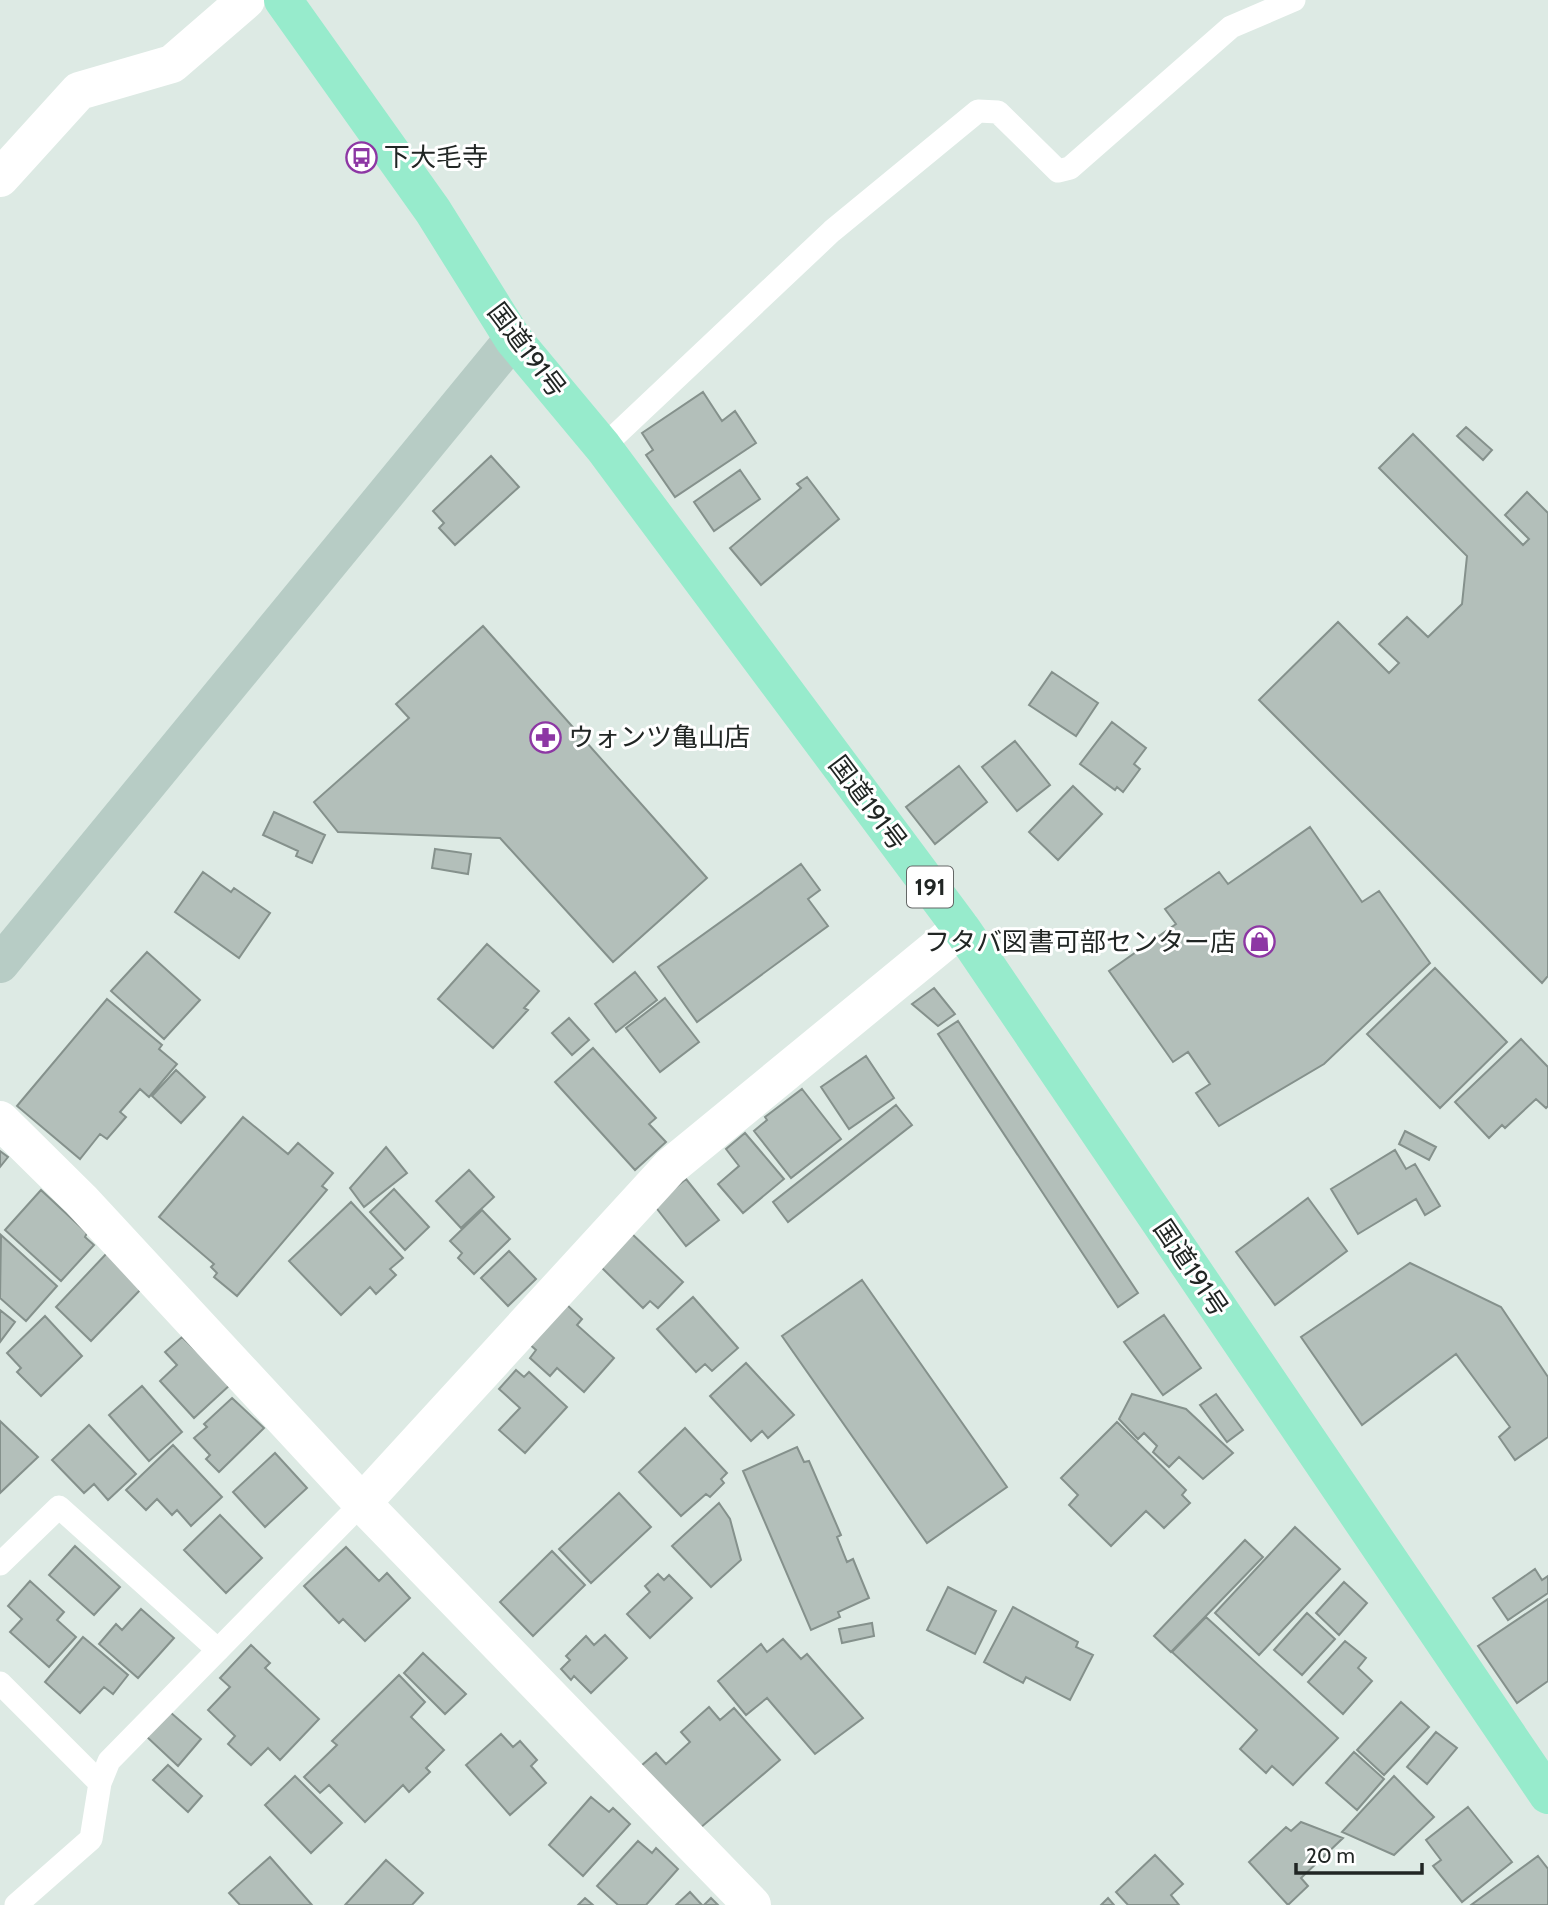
<svg xmlns="http://www.w3.org/2000/svg" width="1548" height="1905" viewBox="0 0 1548 1905" font-family="Cabin,'Noto Sans JP',sans-serif">
<rect width="100%" height="100%" fill="#ddeae4"/>
<path fill="#b3bfba" stroke="#85918c" stroke-width="2" d="M703,392L722,421L735,411L756,443L675,497L646,455L653,450L642,433Z
M1466,427L1492,450L1483,460L1457,436Z
M1413,434L1523,545L1529,539L1505,515L1527,492L1548,513V976L1542,983L1259,700L1338,622L1389,673L1399,663L1379,644L1407,617L1428,637L1462,604L1467,556L1379,468Z
M491,456L519,487L455,545L439,528L444,523L433,511Z
M740,470L760,499L714,531L694,502Z
M807,477L839,519L761,585L730,548L801,488L797,484Z
M483,626L707,878L613,962L500,838L338,832L314,802L409,718L396,704Z
M1052,672L1098,703L1076,736L1029,705Z
M1112,722L1146,748L1134,764L1140,769L1123,792L1117,787L1115,790L1080,764Z
M1015,741L1050,785L1017,811L982,767Z
M959,766L987,802L935,844L906,807Z
M1073,786L1102,814L1058,860L1029,832Z
M274,812L325,835L312,863L296,856L298,851L263,835Z
M1310,827L1362,902L1379,891L1430,963L1324,1064L1219,1126L1196,1093L1210,1084L1188,1052L1173,1062L1109,971L1176,924L1165,909L1219,872L1228,884Z
M435,849L471,854L468,874L432,868Z
M801,864L820,890L808,899L828,926L697,1022L658,967Z
M203,872L231,892L234,888L270,913L239,958L175,912Z
M487,944L539,991L524,1008L528,1010L493,1048L438,999Z
M147,952L200,1000L164,1039L111,991Z
M1435,968L1507,1042L1440,1108L1367,1034Z
M635,972L657,1000L616,1032L595,1004Z
M934,988L955,1014L938,1026L912,1004Z
M665,998L699,1042L660,1072L626,1028Z
M107,999L162,1045L159,1049L177,1064L149,1097L140,1089L120,1112L126,1117L107,1139L100,1134L80,1159L17,1106Z
M569,1018L589,1040L572,1055L552,1033Z
M958,1021L1138,1293L1118,1307L938,1034Z
M1521,1039L1548,1067V1106L1546,1108L1536,1099L1505,1128L1502,1125L1489,1138L1455,1102Z
M593,1048L656,1118L649,1124L666,1142L635,1170L555,1082Z
M866,1056L894,1098L849,1129L821,1087Z
M176,1070L205,1097L181,1123L152,1096Z
M802,1089L841,1139L791,1178L754,1131L767,1120L765,1117Z
M896,1105L912,1125L788,1222L773,1202Z
M243,1117L288,1154L298,1143L333,1173L322,1186L327,1190L237,1296L214,1277L217,1273L211,1267L214,1264L159,1217Z
M1405,1131L1436,1147L1429,1160L1399,1144Z
M745,1133L784,1179L743,1213L718,1184L739,1166L726,1149Z
M386,1147L407,1173L364,1207L350,1188Z
M1395,1150L1406,1169L1415,1164L1440,1206L1425,1215L1416,1199L1358,1234L1331,1189Z
M0,1151L8,1157L0,1167Z
M469,1170L494,1197L461,1228L436,1201Z
M686,1179L719,1220L686,1246L654,1205Z
M394,1189L429,1227L405,1250L370,1212Z
M41,1190L87,1233L85,1237L94,1245L61,1281L5,1230Z
M1308,1198L1347,1251L1275,1305L1236,1252Z
M351,1202L403,1258L390,1269L396,1275L376,1294L370,1287L341,1315L289,1261Z
M482,1210L510,1239L474,1274L458,1258L462,1253L450,1241Z
M631,1233L683,1282L658,1308L650,1301L643,1308L600,1266Z
M1,1235L57,1286L26,1321L0,1298Z
M509,1251L536,1279L508,1306L481,1278Z
M107,1253L143,1287L91,1341L56,1307Z
M1410,1263L1501,1307L1548,1377V1437L1515,1460L1499,1437L1510,1427L1456,1354L1362,1425L1301,1337Z
M862,1280L1007,1487L927,1543L782,1336Z
M693,1297L738,1348L712,1371L705,1364L696,1372L657,1329Z
M566,1304L582,1319L577,1325L614,1358L584,1392L557,1368L550,1376L530,1358L536,1350L528,1343Z
M0,1310L15,1322L0,1342Z
M1164,1315L1201,1368L1163,1395L1124,1342Z
M45,1316L82,1356L41,1396L17,1372L21,1368L7,1353Z
M182,1337L231,1384L194,1418L160,1381L177,1365L165,1352Z
M746,1363L794,1415L768,1438L762,1431L751,1441L710,1396Z
M516,1370L524,1377L529,1372L567,1407L525,1453L499,1430L520,1408L499,1389Z
M142,1386L182,1432L149,1461L109,1415Z
M1132,1394L1186,1409L1233,1453L1203,1479L1179,1457L1169,1467L1153,1452L1157,1446L1144,1433L1138,1439L1119,1419Z
M1216,1394L1243,1430L1227,1442L1200,1405Z
M232,1398L264,1428L219,1472L206,1459L210,1455L194,1438L207,1427L204,1424Z
M0,1421L38,1457L0,1493Z
M1117,1422L1186,1490L1182,1495L1190,1503L1164,1528L1146,1511L1111,1546L1069,1505L1078,1495L1061,1478Z
M89,1425L136,1474L108,1500L94,1484L84,1493L52,1460Z
M685,1428L727,1473L721,1479L724,1483L710,1497L706,1494L681,1516L639,1472Z
M173,1445L222,1497L191,1526L177,1510L172,1515L157,1499L146,1510L126,1490Z
M797,1447L804,1462L809,1461L841,1535L837,1537L847,1562L853,1559L869,1598L838,1612L840,1617L811,1630L743,1471Z
M275,1453L307,1488L265,1527L233,1492Z
M619,1493L651,1527L591,1583L559,1549Z
M719,1503L730,1519L741,1560L711,1587L672,1546Z
M220,1515L262,1558L226,1593L184,1550Z
M1295,1527L1340,1569L1259,1655L1215,1613Z
M1245,1540L1263,1557L1171,1652L1154,1636Z
M75,1546L120,1587L94,1615L49,1575Z
M346,1547L379,1581L387,1573L410,1598L365,1641L343,1619L339,1623L304,1586Z
M552,1551L585,1585L533,1636L500,1602Z
M1535,1569L1542,1580L1548,1576V1593L1508,1620L1493,1598Z
M658,1574L664,1580L669,1575L692,1598L650,1638L627,1614L650,1592L645,1586Z
M30,1581L64,1612L57,1620L76,1637L49,1667L10,1632L22,1619L8,1606Z
M1344,1582L1367,1603L1339,1635L1316,1613Z
M948,1587L996,1611L975,1654L927,1630Z
M1548,1599V1681L1517,1703L1478,1646Z
M1013,1607L1078,1642L1076,1647L1093,1655L1070,1700L1026,1677L1023,1683L984,1662Z
M141,1609L174,1638L138,1678L99,1644L116,1624L122,1630Z
M1307,1613L1335,1639L1302,1675L1274,1650Z
M1206,1617L1338,1738L1293,1785L1272,1766L1266,1773L1240,1749L1257,1730L1172,1652Z
M872,1623L874,1636L842,1643L839,1629Z
M605,1635L627,1658L591,1693L574,1676L571,1680L561,1669L570,1660L566,1656L586,1636L594,1645Z
M83,1637L128,1675L113,1694L104,1687L80,1713L45,1682Z
M783,1639L801,1659L807,1654L863,1718L815,1754L767,1698L746,1715L718,1681L761,1644L767,1652Z
M1345,1641L1366,1658L1358,1668L1372,1681L1343,1714L1308,1682Z
M251,1645L270,1663L265,1668L319,1719L280,1760L268,1748L251,1765L228,1744L235,1736L208,1710L230,1687L220,1678Z
M423,1653L466,1694L445,1714L404,1673Z
M399,1675L425,1702L411,1717L444,1750L426,1768L430,1772L409,1792L403,1785L365,1822L329,1785L320,1793L304,1777L337,1745L332,1741Z
M1401,1702L1429,1727L1384,1775L1357,1750Z
M709,1707L720,1720L734,1708L780,1760L699,1829L634,1772L656,1753L666,1764L690,1742L681,1732Z
M170,1712L201,1739L178,1766L147,1737Z
M1436,1732L1457,1748L1427,1784L1407,1767Z
M501,1734L513,1747L520,1741L537,1760L531,1766L546,1783L510,1815L466,1765Z
M1354,1752L1384,1779L1357,1810L1326,1783Z
M168,1765L202,1796L188,1812L153,1780Z
M295,1776L342,1823L311,1853L265,1805Z
M1394,1776L1434,1817L1394,1855L1342,1832Z
M591,1797L609,1812L613,1808L630,1824L583,1876L549,1845Z
M1468,1807L1512,1862L1462,1902L1433,1866L1441,1860L1426,1840Z
M1301,1822L1343,1838L1301,1878L1308,1886L1288,1905L1249,1862L1286,1827L1291,1831Z
M638,1841L652,1853L656,1848L678,1869L646,1905H618L597,1886Z
M1155,1855L1183,1884L1171,1895L1179,1905H1128L1116,1892Z
M1538,1856L1548,1869V1905H1471Z
M270,1857L312,1905H240L229,1893Z
M386,1860L423,1893L412,1905H345Z
M690,1892L702,1905H676Z
M585,1898L593,1905H578Z
M711,1898L718,1905H704Z
M1108,1898L1114,1905H1101Z"/>
<g fill="none" stroke-linecap="round" stroke-linejoin="round">
<path stroke="#fff" stroke-width="23" d="M603,447L832,231L978,111L998,112L1058,171L1070,168L1231,27L1294,0
M0,1564L59,1507L218,1650
M0,1683L100,1783
M16,1905L91,1839L100,1783L109,1761L362,1503"/>
<path stroke="#fff" stroke-width="38" d="M0,178L79,91L172,64L246,0
M0,1120L81,1200L362,1503L752,1905
M362,1503L670,1167L961,928"/>
<path stroke="#b7ccc5" stroke-width="38" d="M0,964L513,339"/>
<path stroke="#97ebcc" stroke-width="38" d="M283,0L433,211L513,339L603,447L961,928L1548,1795"/>
</g>
<defs>
<symbol id="bus-ring" viewBox="-11 -11 22 22"><circle r="9.5" fill="#fff" stroke="#8d37a4" stroke-width="1.5"/><path d="M-5-6H5V4H4V6H2V4H-2V6H-4V4H-5ZM-3.5-4V0h7V-4ZM-3.5 1.2v1.5H-2V1.2ZM2 1.2v1.5H3.5V1.2Z" fill="#8d37a4"/></symbol>
<symbol id="pharmacy-ring" viewBox="-11 -11 22 22"><circle r="9.5" fill="#fff" stroke="#8d37a4" stroke-width="1.5"/><path d="M-2-6h4v4h4v4h-4v4h-4v-4h-4v-4h4Z" fill="#8d37a4"/></symbol>
<symbol id="shop-ring" viewBox="-11 -11 22 22"><circle r="9.5" fill="#fff" stroke="#8d37a4" stroke-width="1.5"/><path d="M-5-2.5h2.3a2.7 3.5 0 0 1 5.4 0H5L5.5 6h-11ZM-1.5-2.5h3a1.5 2.3 0 0 0-3 0Z" fill="#8d37a4"/></symbol>
</defs>
<g fill-rule="evenodd">
<use href="#bus-ring" x="344" y="140" width="35" height="35"/>
<use href="#pharmacy-ring" x="528" y="720" width="35" height="35"/>
<use href="#shop-ring" x="1242" y="924" width="35" height="35"/>
</g>
<g text-anchor="middle" stroke-width="6" stroke-linejoin="round" paint-order="stroke">
<rect fill="#fff" stroke="#646766" stroke-width="2" x="907" y="866.5" width="46" height="41" rx="5"/>
<g font-size="24" font-weight="bold" fill="#212624">
<text x="930" y="895">191</text>
</g>
<g font-size="26" fill="#212624" stroke="#fff" text-anchor="start">
<text x="384" y="166">下大毛寺</text>
<text x="568" y="746">ウォンツ亀山店</text>
<text x="1236" y="951" text-anchor="end">フタバ図書可部センター店</text>
</g>
<g font-size="26" fill="#212624" stroke="#fff">
<text transform="translate(527 350) rotate(53)" y="9">国道191号</text>
<text transform="translate(868 803) rotate(53)" y="9">国道191号</text>
<text transform="translate(1191 1268) rotate(56)" y="9">国道191号</text>
</g>
</g>
<path d="M1296 1863v10h126v-10" fill="none" stroke="#212624" stroke-width="3.5"/>
<text x="1306" y="1863" font-size="21" fill="#212624" stroke="#ffffff" stroke-width="5" paint-order="stroke">20 m</text>
</svg>
